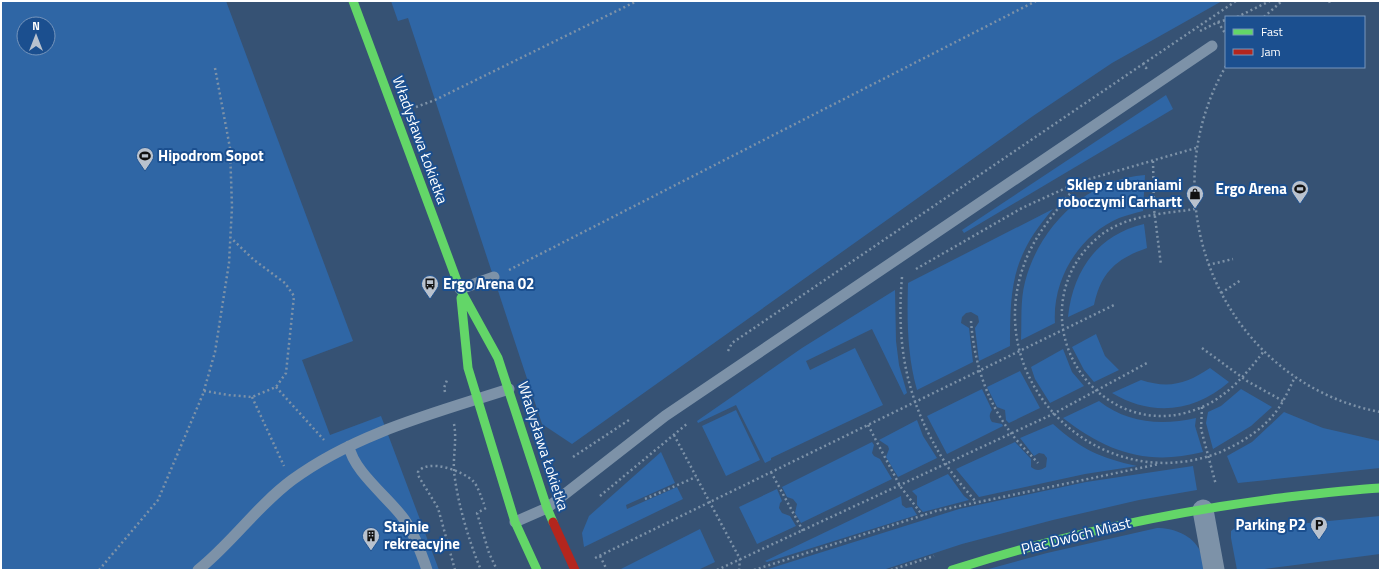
<svg xmlns="http://www.w3.org/2000/svg" width="1381" height="571" viewBox="0 0 1381 571" font-family="'Titillium Web',sans-serif">
<rect width="100%" height="100%" fill="#365274"/>
<path fill="#2f66a5" fill-rule="evenodd" d="M1,1H226L353,341L302,360L330,435L381,416L439,570H1ZM24,24H48V48H24Z
M391,1H1222L1112,63L1033,116L572,444L542,424L408,18L398,21Z
M1166,95L1173,109L964,233L962,230Z
M1145,175L1143,211C1135,213 1127,215 1119,218C1079,235 1052,280 1055,323L1021,340C1022,321 1020,301 1025,282C1039,227 1087,179 1145,175Z
M1053,209C1012,256 1010,286 1010,346L979,361L975,328L979,322L978,316L971,312L966,313L962,317L961,323L969,328L973,362L917,390C907,354 907,320 908,283Z
M1144,224L1147,248C1116,259 1101,272 1094,305L1068,317C1073,271 1097,235 1144,224Z
M895,290L896,341L899,365L907,393L904,395L872,329L806,361L810,370L855,348L883,405L771,458V460L765,463L736,405L698,423L697,421L802,348Z
M1096,334L1105,356L1119,370L1094,382L1084,370L1072,347Z
M1063,349L1072,372L1084,386L1050,403L1035,379L1031,367Z
M1210,368L1229,382C1195,412 1152,417 1112,393L1141,380C1169,389 1186,384 1210,368Z
M1020,371L1040,408L1009,423L1006,420L1005,410L997,407L987,387Z
M982,389L992,410C989,414 989,418 992,422L1002,424L1003,426L947,454L927,416Z
M1241,389L1272,407L1251,426L1213,449L1206,423L1208,412L1221,406Z
M1099,401C1127,423 1161,426 1196,418L1195,426L1203,452C1147,466 1107,452 1063,418Z
M736,410L760,460L726,476L702,426Z
M1284,412L1323,428L1380,441V468L1238,483L1227,456L1252,442Z
M917,420L923,436L937,458L898,477L886,457L889,449L888,446L879,440Z
M1053,424C1081,449 1100,458 1137,466L1085,474L979,497L956,469L1015,442L1031,459V467C1036,471 1040,471 1046,467L1047,458L1044,454L1039,453L1034,456L1020,438Z
M872,442L874,445L872,453L874,456L880,459L892,479L801,523L795,513L797,504L793,499L787,497L782,487Z
M661,452L675,483L626,505L627,509L677,487L683,499L584,547L582,533L589,516Z
M1193,466L1197,490L1139,500L1053,520L962,544L883,570H765L959,509L1086,482Z
M948,474L964,496L969,500L923,512L917,505V496L912,491Z
M777,489L782,501L780,503L779,508L782,513L790,516L796,526L757,544L739,507Z
M901,496L902,505L906,508L912,507L917,515L767,562L765,561Z
M1380,516V554L1257,570H1237L1231,538V531L1239,525L1257,522L1258,528Z
M1157,528C1173,528 1193,535 1200,551C1202,557 1203,564 1204,570H985L1047,553Z
M700,529L715,562L698,570H619Z"/>
<g fill="none" stroke-linecap="round" stroke-linejoin="round">
<path stroke="#7d92a8" stroke-width="2.5" stroke-dasharray="2 3" stroke-linecap="butt" d="M1329,1L1331,5
M1237,17L1270,1
M1264,17L1282,1
M1218,22L1226,20
M1200,31L1218,22L1225,33
M1143,64L1236,1
M1226,66C1147,202 1223,382 1380,412
M416,107L435,100L637,1
M1153,161L1154,209L1161,265
M1079,182C1060,207 1036,232 1025,262C979,382 1099,498 1218,453C1240,444 1264,429 1278,409C1285,399 1290,387 1295,377
M1195,209C1170,213 1142,214 1118,225C1099,233 1083,250 1073,268C1031,351 1115,446 1202,407C1228,396 1247,373 1264,351
M1208,265L1233,259
M916,269L1022,208L1079,182L1196,148
M509,270L1036,1
M902,277C896,348 907,403 946,464C954,477 966,490 976,502
M1221,293L1241,280
M971,321C974,362 986,400 1011,433C1019,444 1029,453 1038,463
M1202,348L1247,381L1283,401
M728,351L732,343L1143,64L1146,68L1148,66
M276,387L324,440
M204,391L229,395L252,397L276,387L286,373L294,296L285,283L254,260L231,238
M445,392L444,388L447,380
M252,397L284,466
M1202,407L1201,429L1216,485
M454,424C457,439 453,456 454,471C457,501 469,542 481,570
M868,425L900,486L923,516
M674,435L740,559L739,570
M573,457L629,420
M771,472L803,531
M600,496L688,423
M645,499L696,477
M486,508L477,513L489,553L497,570
M600,556L607,570
M595,558L1114,305
M99,570L158,500L203,394L215,352L229,263L232,207L230,148L215,68
M455,570L438,508L419,477L418,472C428,458 463,471 473,481C478,486 481,497 484,504
M717,570L1053,414L1147,363
M754,570L936,511L1159,464
M891,570L934,556"/>
<path stroke="#7d92a8" stroke-width="11" d="M460,289L494,277
M349,446C353,471 389,498 404,519C413,532 422,555 427,570
M515,522L547,508L665,416L1212,46
M198,570C232,543 257,506 292,480C356,433 435,413 509,389"/>
<path stroke="#7d92a8" stroke-width="21" d="M1203,510L1214,570"/>
<path stroke="#63d668" stroke-width="9" d="M353,1L460,289L498,358L547,508L553,522
M461,298L468,368L515,522L537,570
M952,570C1059,536 1169,512 1280,498C1314,494 1347,490 1380,488"/>
<path stroke="#b3261e" stroke-width="9" d="M553,522L575,570"/>
</g>
<defs>
<symbol id="stadium-pin" viewBox="-11 -11 22 30"><path d="M0 17L-7.5 6A9.5 9.5 0 1 1 7.5 6Z" fill="#b9c2ce" stroke="#1b4f8f"/><path d="M0-5a6.5 5 0 1 0 0 10a6.5 5 0 1 0 0-10ZM-3.5-1.8h7v3.6h-7Z" fill="#111"/></symbol>
<symbol id="shop-pin" viewBox="-11 -11 22 30"><path d="M0 17L-7.5 6A9.5 9.5 0 1 1 7.5 6Z" fill="#b9c2ce" stroke="#1b4f8f"/><path d="M-5-2.5h2.3a2.7 3.5 0 0 1 5.4 0H5L5.5 6h-11ZM-1.5-2.5h3a1.5 2.3 0 0 0-3 0Z" fill="#111"/></symbol>
<symbol id="bus-pin" viewBox="-11 -11 22 30"><path d="M0 17L-7.5 6A9.5 9.5 0 1 1 7.5 6Z" fill="#b9c2ce" stroke="#1b4f8f"/><path d="M-5-6H5V4H4V6H2V4H-2V6H-4V4H-5ZM-3.5-4V0h7V-4ZM-3.5 1.2v1.5H-2V1.2ZM2 1.2v1.5H3.5V1.2Z" fill="#111"/></symbol>
<symbol id="parking-pin" viewBox="-11 -11 22 30"><path d="M0 17L-7.5 6A9.5 9.5 0 1 1 7.5 6Z" fill="#b9c2ce" stroke="#1b4f8f"/><path d="M-3.5-5.5H1a3.5 3.5 0 0 1 0 7H-1V5.5H-3.5ZM-1-3.4V-.6H.8a1.4 1.4 0 0 0 0-2.8Z" fill="#111"/></symbol>
<symbol id="building-pin" viewBox="-11 -11 22 30"><path d="M0 17L-7.5 6A9.5 9.5 0 1 1 7.5 6Z" fill="#b9c2ce" stroke="#1b4f8f"/><path d="M-4-6H4V6H1V3H-1V6H-4ZM-2.5-4.3h1.7v1.8h-1.7ZM.8-4.3h1.7v1.8H.8ZM-2.5-1h1.7V.8h-1.7ZM.8-1h1.7V.8H.8Z" fill="#111"/></symbol>
</defs>
<g fill-rule="evenodd">
<use href="#stadium-pin" x="135" y="146" width="20" height="27"/>
<use href="#stadium-pin" x="1290" y="179" width="20" height="27"/>
<use href="#shop-pin" x="1185" y="184" width="20" height="27"/>
<use href="#bus-pin" x="420" y="274" width="20" height="27"/>
<use href="#parking-pin" x="1309" y="515" width="20" height="27"/>
<use href="#building-pin" x="361" y="526" width="20" height="27"/>
</g>
<g text-anchor="middle" stroke-width="4" stroke-linejoin="round" paint-order="stroke">
<g font-size="15" fill="#fff" stroke="#1b4f8f">
<text transform="translate(420 140) rotate(70)" y="5">Władysława Łokietka</text>
<text transform="translate(543 446) rotate(72)" y="5">Władysława Łokietka</text>
<text transform="translate(1076 536) rotate(-14)" y="5">Plac Dwóch Miast</text>
</g>
<g font-size="15" font-weight="bold" fill="#fff" stroke="#1b4f8f" text-anchor="start">
<text x="158" y="161">Hipodrom Sopot</text>
<text x="1182" y="190" text-anchor="end">Sklep z ubraniami<tspan x="1182" dy="17">roboczymi Carhartt</tspan></text>
<text x="1287" y="194" text-anchor="end">Ergo Arena</text>
<text x="443" y="289">Ergo Arena 02</text>
<text x="1306" y="530" text-anchor="end">Parking P2</text>
<text x="384" y="532">Stajnie<tspan x="384" dy="17">rekreacyjne</tspan></text>
</g>
</g>
<rect width="1381" height="571" fill="none" stroke="#ffffff" stroke-width="4"/>
<rect x="1225" y="16" width="140" height="52" fill="#1b4f8f" stroke="#7695bc"/>
<rect x="1233" y="29" width="20" height="6" fill="#63d668" stroke="#7695bc"/>
<text x="1261" y="36" font-size="12" fill="#ffffff">Fast</text>
<rect x="1233" y="49" width="20" height="6" fill="#b3261e" stroke="#7695bc"/>
<text x="1261" y="56" font-size="12" fill="#ffffff">Jam</text>
<g transform="translate(36 36)"><circle r="19" fill="#1b4f8f" stroke="#7695bc"/>
<path d="M0-3L7 15L0 10L-7 15Z" fill="#b9c2ce"/>
<text y="-6" font-size="11" font-weight="bold" text-anchor="middle" fill="#ffffff">N</text>
</g>
</svg>
